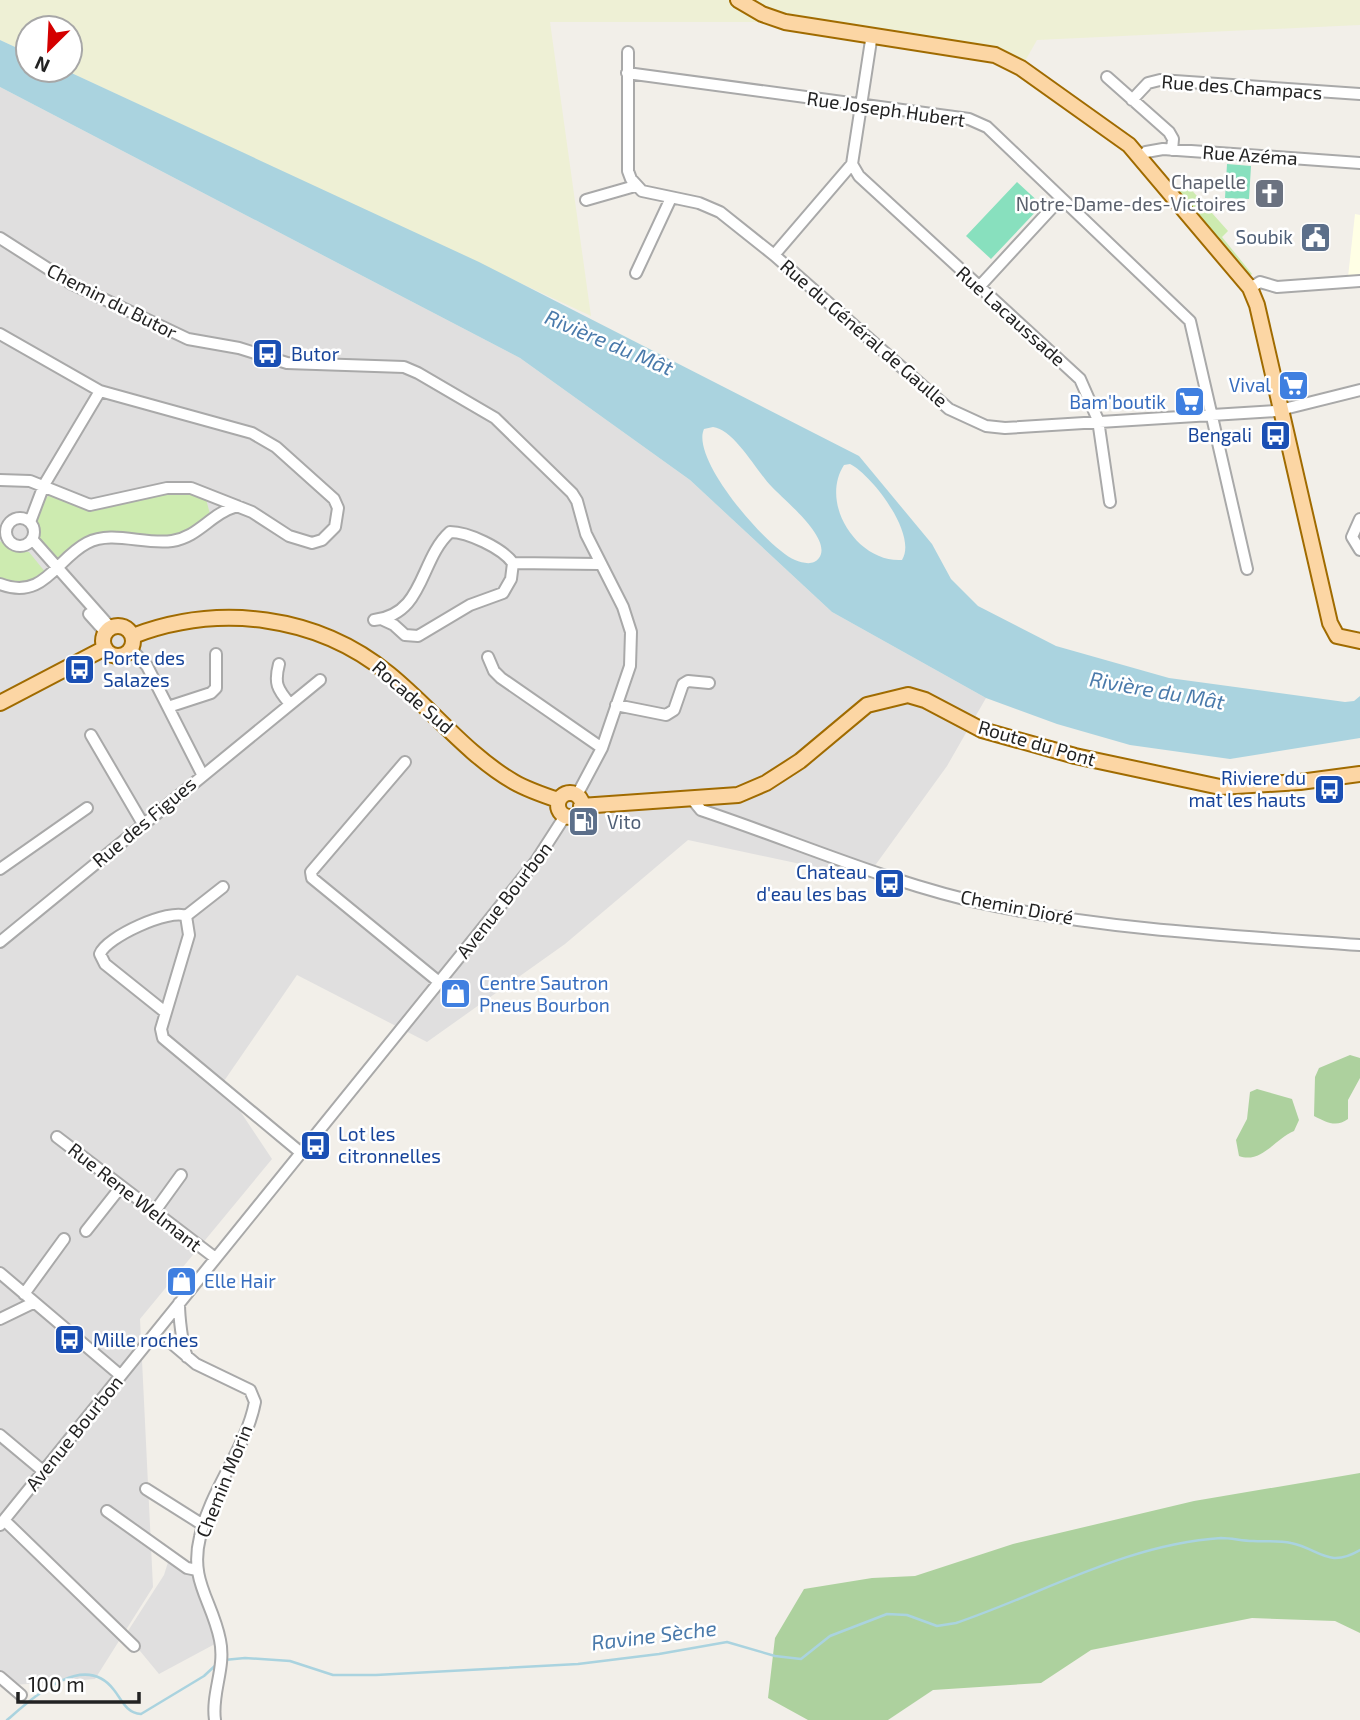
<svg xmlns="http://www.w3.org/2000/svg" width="1360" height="1720" viewBox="0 0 1360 1720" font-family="'Exo 2',sans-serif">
<rect width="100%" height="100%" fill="#f2efe9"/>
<path fill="#e0dfdf" d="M0,87L520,358L690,480L832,612L986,698L947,766L866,878L688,840L565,944L427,1042L297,975L222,1084L272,1159L140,1319L153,1587L95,1679L0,1686Z
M169,1559L197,1570L220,1638L213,1645L159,1674L126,1634L164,1575Z"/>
<path fill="#ffffe5" d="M1355,214L1360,215V277H1348Z"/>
<path fill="#eef0d5" d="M0,0H1360V25L1037,40L1021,68L1006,59L785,22H550L591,316L65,70H70V28H28V53L0,40Z"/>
<path fill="#cdebb0" d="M1188,186L1228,231L1222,237L1252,274L1249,276L1178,191Z
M185,488L206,499L210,514C189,553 134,529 101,535C88,537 71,556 60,564C36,542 24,526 48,496L54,495L97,508Z
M0,541L12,549L29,552L46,573L43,578L24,583L0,581Z"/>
<path fill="#add19e" d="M1350,1055L1360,1058V1078L1348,1100V1119C1336,1128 1326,1122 1314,1116L1315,1077L1319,1068Z
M1257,1089L1292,1099L1299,1120L1294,1131C1275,1139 1261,1164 1239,1156L1236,1140L1247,1119L1250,1092Z
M1360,1473V1633L1335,1621L1252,1618L1091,1650L1041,1683L933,1690L888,1720H808L768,1698L775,1638L804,1589L872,1578L915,1576L1013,1544L1194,1501Z"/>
<path fill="#88e0be" d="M1227,164L1251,166L1249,199L1225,198Z
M1017,182L1042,205L991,259L966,236Z"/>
<path fill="#aad3df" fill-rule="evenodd" d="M0,40L28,53V70H65L479,262L859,456L932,544L951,579L978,606L1056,646L1169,678L1345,702L1354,701L1360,696V738L1230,759L1130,745L1057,724L986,698L832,612L690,480L520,358L0,87ZM713,427C734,429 757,472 772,487C784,500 833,539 819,558C813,566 803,563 795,560C768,549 690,459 704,429ZM850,464C872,475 918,535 902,560C858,563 819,504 844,465Z"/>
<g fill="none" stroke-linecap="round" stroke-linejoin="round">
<path stroke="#aad3df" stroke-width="2.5" d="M224,1660L245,1658L290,1661L333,1675H376L578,1664L659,1654L727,1642L775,1656L801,1659L830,1636L887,1614L907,1615L937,1626L956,1623C1044,1593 1127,1544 1221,1538C1232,1538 1242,1541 1253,1541C1265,1542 1278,1540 1291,1543C1320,1549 1328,1569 1360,1550
M7,1720C33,1698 84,1650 114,1690C122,1700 126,1713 141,1714L204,1676L218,1663"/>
<defs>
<path id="minor" d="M628,52V171L631,179L642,191L699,203L720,212L774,255L949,409L986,426L1005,428L1276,411L1360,390
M627,73L969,119L987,127L1190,321L1247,569
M1107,77L1169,132L1173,139L1172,150
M1132,100L1148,83L1160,80L1360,94
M1142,157L1146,152L1163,149L1360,163
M852,164L859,176L1080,379L1098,420L1110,502
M586,200L635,186
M0,238L72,284L188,339L239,348L287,363L404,367L418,373L495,418L572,493L577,501L586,534L623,607L631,632L630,666L602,748L577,795
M774,255L852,164L872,34
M636,273L671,198
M979,287L1061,198
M1250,288L1260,282L1277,287L1360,281
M0,334L100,391L252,433L276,447L334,499L338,508L335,527L322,540L312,543L289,536L252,512L191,488H167L90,505L30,481L0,480
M6 532a14 14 0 1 1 28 0a14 14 0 1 1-28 0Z
M1360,519L1352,537L1360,550
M30,522L44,485L100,391
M32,539L111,628
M513,563L599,564
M0,584C44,601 56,559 87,543C112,530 144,545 172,541C199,537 210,514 237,506
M89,614L106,633
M374,620C425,614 419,560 450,532C468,532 502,548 513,563L511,579L503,593L470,605L418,636L405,635L394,625L381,619
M131,649L147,666L202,774
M488,657L494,671L501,678L602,748
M279,664C274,683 277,689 290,704
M616,705L666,715L674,710L683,684L688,681L709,683
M168,707L211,693L216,688V654
M91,735L143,824
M405,762L311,872L312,878L439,982
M692,799L701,810C797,842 891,884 990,905C1111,930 1236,936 1360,945
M0,869L87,808
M186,916L189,935L161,1029L163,1038L300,1152
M186,916L223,887
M0,942L320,680
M165,1012L105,964L100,954C106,937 170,908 186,916
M57,1137L214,1257
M155,1211L181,1175
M86,1231L120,1188
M0,1273L120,1375
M24,1294L64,1239
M179,1303C179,1316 182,1345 187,1357
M0,1319L33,1303
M170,1342L196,1364L250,1390L255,1402C246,1449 210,1490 200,1537C189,1581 212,1600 220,1640C226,1668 211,1693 215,1720
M0,1435L43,1471
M146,1489L203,1525
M107,1511L187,1568L197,1570
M4,1520L134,1646
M0,1525L482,929L536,861L565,816
M0,1677L21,1695"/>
<path id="major" d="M738,0L762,14L785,22L995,55L1021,68L1129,145L1250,288L1257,305L1330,623L1337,636L1360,641
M103 641a15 15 0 1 1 30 0a15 15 0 1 1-30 0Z
M133,636C219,603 317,615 389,674C431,708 467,755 514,782C528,790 543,795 558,800
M0,703L105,648
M558 805a12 12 0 1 1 24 0a12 12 0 1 1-24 0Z
M581,806L738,795L766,783L800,761L867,705L908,695L925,700L982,730L1075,756L1220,787L1300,782L1360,774"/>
</defs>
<use href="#minor" stroke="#a9a9a9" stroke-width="14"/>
<use href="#major" stroke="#a06b00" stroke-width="18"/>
<use href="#minor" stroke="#fff" stroke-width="10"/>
<use href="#major" stroke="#fcd6a4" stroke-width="14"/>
</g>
<defs>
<symbol id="church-square" viewBox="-11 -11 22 22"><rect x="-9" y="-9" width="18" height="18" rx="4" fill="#6b7280" stroke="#fff"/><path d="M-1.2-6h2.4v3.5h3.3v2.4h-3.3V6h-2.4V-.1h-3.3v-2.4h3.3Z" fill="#fff"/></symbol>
<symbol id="civic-square" viewBox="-11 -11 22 22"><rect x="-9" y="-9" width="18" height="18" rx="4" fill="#5c6f8a" stroke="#fff"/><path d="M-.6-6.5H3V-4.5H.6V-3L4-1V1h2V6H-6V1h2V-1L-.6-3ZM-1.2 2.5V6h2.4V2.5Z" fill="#fff"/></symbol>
<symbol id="bus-square" viewBox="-11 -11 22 22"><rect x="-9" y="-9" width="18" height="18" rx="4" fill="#1a4fb4" stroke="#fff"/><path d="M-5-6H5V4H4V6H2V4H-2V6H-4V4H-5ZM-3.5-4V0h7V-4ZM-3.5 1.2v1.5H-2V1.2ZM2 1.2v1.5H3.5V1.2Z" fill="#fff"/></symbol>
<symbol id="supermarket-square" viewBox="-11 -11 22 22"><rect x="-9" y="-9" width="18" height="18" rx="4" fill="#3f7fe0" stroke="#fff"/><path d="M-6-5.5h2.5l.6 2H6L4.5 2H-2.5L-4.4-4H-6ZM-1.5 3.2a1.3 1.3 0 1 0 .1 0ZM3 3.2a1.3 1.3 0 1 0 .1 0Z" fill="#fff"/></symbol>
<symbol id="fuel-square" viewBox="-11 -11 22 22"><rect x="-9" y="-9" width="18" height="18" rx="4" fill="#5c6f8a" stroke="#fff"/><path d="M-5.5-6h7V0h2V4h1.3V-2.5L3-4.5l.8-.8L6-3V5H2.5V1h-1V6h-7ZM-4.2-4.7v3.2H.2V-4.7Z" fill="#fff"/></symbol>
<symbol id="shop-square" viewBox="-11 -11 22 22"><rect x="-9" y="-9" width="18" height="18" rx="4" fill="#3f7fe0" stroke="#fff"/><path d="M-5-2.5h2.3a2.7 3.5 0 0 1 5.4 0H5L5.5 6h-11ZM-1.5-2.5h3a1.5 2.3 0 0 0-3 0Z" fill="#fff"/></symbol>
</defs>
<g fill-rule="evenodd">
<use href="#church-square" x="1252" y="176" width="35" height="35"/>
<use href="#civic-square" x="1298" y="220" width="35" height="35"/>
<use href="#bus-square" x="250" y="336" width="35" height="35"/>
<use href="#supermarket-square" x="1276" y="368" width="35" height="35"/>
<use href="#supermarket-square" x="1172" y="384" width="35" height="35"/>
<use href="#bus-square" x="1258" y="418" width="35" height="35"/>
<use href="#bus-square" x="62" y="652" width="35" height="35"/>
<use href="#bus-square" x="1312" y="772" width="35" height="35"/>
<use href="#fuel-square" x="566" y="804" width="35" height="35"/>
<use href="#bus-square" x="872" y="866" width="35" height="35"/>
<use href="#shop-square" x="438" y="976" width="35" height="35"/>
<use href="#bus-square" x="298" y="1128" width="35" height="35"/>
<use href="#shop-square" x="164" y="1264" width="35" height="35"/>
<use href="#bus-square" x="52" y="1322" width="35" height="35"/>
</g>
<g text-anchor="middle" stroke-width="5" stroke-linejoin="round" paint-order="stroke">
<g font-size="19" fill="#222" stroke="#fff">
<text transform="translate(1242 87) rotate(4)" y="7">Rue des Champacs</text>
<text transform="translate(886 109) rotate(8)" y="7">Rue Joseph Hubert</text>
<text transform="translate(1250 155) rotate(4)" y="7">Rue Azéma</text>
<text transform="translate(112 301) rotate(27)" y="7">Chemin du Butor</text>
<text transform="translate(1011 316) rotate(42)" y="7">Rue Lacaussade</text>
<text transform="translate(864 333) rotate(41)" y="7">Rue du Général de Gaulle</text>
<text transform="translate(413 697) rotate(41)" y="7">Rocade Sud</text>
<text transform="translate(1037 743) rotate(16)" y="7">Route du Pont</text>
<text transform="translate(144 822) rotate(-40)" y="7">Rue des Figues</text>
<text transform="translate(504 900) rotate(-52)" y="7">Avenue Bourbon</text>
<text transform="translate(1017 907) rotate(11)" y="7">Chemin Dioré</text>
<text transform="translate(135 1197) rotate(38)" y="7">Rue Rene Welmant</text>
<text transform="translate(74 1433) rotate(-51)" y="7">Avenue Bourbon</text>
<text transform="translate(224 1481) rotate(-68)" y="7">Chemin Morin</text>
</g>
<g font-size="19" fill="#5b616d" stroke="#fff" text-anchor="end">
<text x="1246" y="189">Chapelle<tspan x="1246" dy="22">Notre-Dame-des-Victoires</tspan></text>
</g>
<g font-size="19" fill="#4e5e75" stroke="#fff" text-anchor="end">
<text x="1293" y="244">Soubik</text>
<text x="607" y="829" text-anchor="start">Vito</text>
</g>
<g font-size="19" fill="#164399" stroke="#fff" text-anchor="start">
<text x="291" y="361">Butor</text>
<text x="1252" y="442" text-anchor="end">Bengali</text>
<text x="103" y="665">Porte des<tspan x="103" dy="22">Salazes</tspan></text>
<text x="1306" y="785" text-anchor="end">Riviere du<tspan x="1306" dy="22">mat les hauts</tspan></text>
<text x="867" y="879" text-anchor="end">Chateau<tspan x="867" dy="22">d'eau les bas</tspan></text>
<text x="338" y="1141">Lot les<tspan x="338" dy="22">citronnelles</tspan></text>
<text x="93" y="1347">Mille roches</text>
</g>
<g font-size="19" fill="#366cbe" stroke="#fff" text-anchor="end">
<text x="1271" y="392">Vival</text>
<text x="1166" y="409">Bam'boutik</text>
<text x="479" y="990" text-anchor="start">Centre Sautron<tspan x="479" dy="22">Pneus Bourbon</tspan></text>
<text x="204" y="1288" text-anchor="start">Elle Hair</text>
</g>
<g font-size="21" font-style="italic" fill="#4a7aab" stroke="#fff">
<text transform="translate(609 343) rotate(23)" y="7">Rivière du Mât</text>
<text transform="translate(1157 691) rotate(10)" y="7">Rivière du Mât</text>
<text transform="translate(654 1636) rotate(-7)" y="7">Ravine Sèche</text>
</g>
</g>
<g transform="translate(49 49) rotate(204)"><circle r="33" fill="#ffffff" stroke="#a7a7a7" stroke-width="2"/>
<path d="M0-5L12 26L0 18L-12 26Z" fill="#d40000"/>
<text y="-10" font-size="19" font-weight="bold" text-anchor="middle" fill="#222222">N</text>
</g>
<path d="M18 1692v10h121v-10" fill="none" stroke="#222222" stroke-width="3.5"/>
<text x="28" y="1692" font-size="21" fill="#222222" stroke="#ffffff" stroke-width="5" paint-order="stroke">100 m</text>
</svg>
